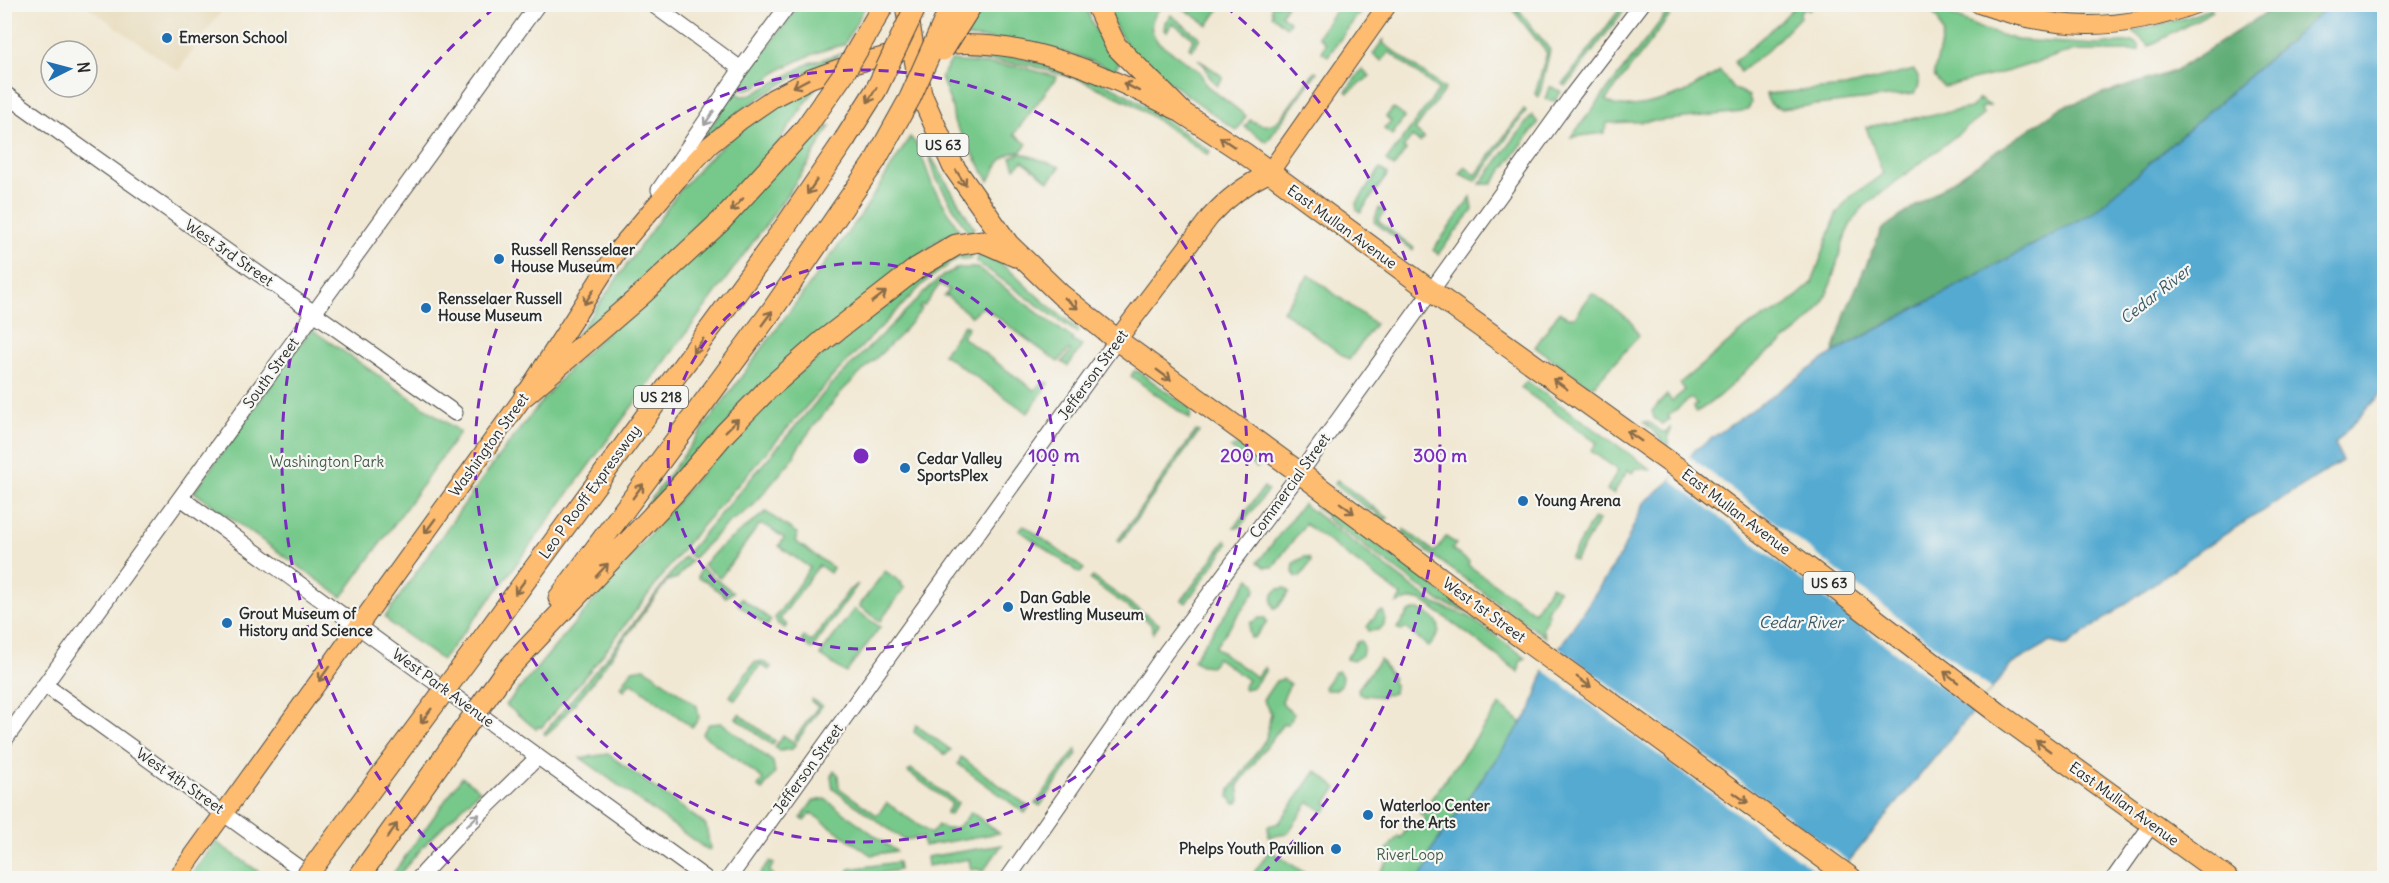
<svg xmlns="http://www.w3.org/2000/svg" width="2389" height="883" viewBox="0 0 2389 883" font-family="Delius,sans-serif">
<rect width="100%" height="100%" fill="#f6f6f2"/>
<filter id="ink" filterUnits="userSpaceOnUse"><feTurbulence type="fractalNoise" baseFrequency=".0167" numOctaves="2"/><feDisplacementMap in="SourceGraphic" scale="12" xChannelSelector="R" yChannelSelector="G"/><feConvolveMatrix kernelMatrix="1 2 1 2 8 2 1 2 1" color-interpolation-filters="sRGB"/></filter>
<filter id="wash" filterUnits="userSpaceOnUse"><feTurbulence type="fractalNoise" baseFrequency=".008" numOctaves="4" result="noise"/><feDisplacementMap in="SourceGraphic" scale="24" xChannelSelector="R" yChannelSelector="G"/><feGaussianBlur stdDeviation="1.35" result="paint"/><feColorMatrix in="noise" values="0 0 0 0 0 0 0 0 0 0 0 0 0 0 0 0 0 1.4 0 .05"/><feComposite in="paint" operator="in"/></filter>
<g filter="url(#wash)">
<rect width="100%" height="100%" fill="#f1e8d3"/>
<path fill="#e7daba" d="M85,5H226L178,71Z"/>
<path fill="#77c98b" stroke="#517a5b" stroke-width="1.5" d="M799,5H866L844,45C824,48 803,58 785,67C773,73 757,91 743,89L739,85Z
M982,5H1086C1091,27 1104,46 1119,63L1114,70C1063,48 1019,41 965,37Z
M1103,5H1162C1152,18 1146,27 1158,42L1200,72L1206,85L1246,116L1237,131L1144,64L1129,50Z
M1178,5L1188,8L1191,5H1222L1208,25Z
M1271,5H1287L1281,14L1290,22L1286,27L1272,15Z
M1339,5H1365L1328,56L1322,52L1325,43L1318,36Z
M1509,5H1515L1550,50L1539,97L1535,94L1547,53Z
M1623,5H1628L1566,86L1563,84Z
M1673,5H1678L1606,100C1619,115 1667,99 1683,93C1696,87 1708,78 1720,71L1733,88L1749,96L1751,103L1748,109L1742,112L1657,121L1607,123L1604,133L1571,137Z
M1796,5H1815L1809,10L1806,7L1800,12V17L1768,50L1740,72L1734,62L1781,21Z
M1929,5L1984,30L2017,40L2097,45L2133,42L2139,45V51H2072L2009,71L1944,87L1935,78L1934,73L1943,34L1938,19L1928,7Z
M2031,5H2151L2094,11Z
M2211,8L2213,11L2149,46L2133,31L2189,17Z
M1171,15L1200,38L1192,50L1189,47L1194,39L1173,23L1167,31L1164,30L1165,22Z
M1384,39L1383,43L1445,89L1415,130L1424,138L1420,142L1412,137L1403,148L1406,150L1394,167L1386,161L1439,90L1389,52L1382,61L1373,54Z
M967,53C1023,54 1090,71 1138,101C1162,117 1186,135 1210,151L1208,155L1133,104L1081,80L1029,65L967,59Z
M839,54L836,58C780,80 738,110 695,150L734,91L742,96L752,95L810,63Z
M1198,59L1223,77L1217,86L1209,76L1205,66Z
M951,61L1022,67L1057,77L1014,134L1027,144L1020,152C1003,151 996,167 989,181L954,122L952,107L941,77Z
M1362,69L1370,76L1348,93L1346,91Z
M1914,70C1921,79 1921,85 1914,94L1781,109C1772,107 1768,103 1766,94L1845,87Z
M1315,71L1317,72L1267,142L1245,127L1250,120C1261,126 1269,128 1280,119Z
M818,85L771,153L729,200L574,344L572,342L680,190L705,162L733,136L786,99Z
M1549,87H1552L1561,92L1555,101L1545,99Z
M1979,99L1990,106L1981,108L1983,115L1863,207C1835,237 1841,275 1819,308C1805,329 1779,343 1760,359C1739,376 1720,399 1696,412L1694,407L1697,404L1691,398L1668,416L1670,419L1662,424L1654,418L1652,411L1667,395L1672,401L1685,390L1680,383L1750,325L1786,306L1812,283L1836,215L1849,198L1883,174L1866,127L1971,108Z
M1393,108L1405,117L1392,135L1384,129L1391,121L1386,117Z
M1524,109L1526,111L1476,181L1460,174L1465,167L1476,175Z
M1532,115L1538,123L1492,184H1480Z
M830,126L808,164L770,219L495,593L442,660L391,624L385,617C445,532 502,446 570,368L813,133Z
M910,137L918,146L933,187L960,231L941,238L914,260L689,464L640,514L863,212Z
M928,152L974,228L972,231H967L936,178Z
M1021,153L1060,167L1049,181L1023,161L1015,168L1011,157Z
M1380,169L1388,174L1360,213L1357,210L1356,204Z
M1471,197L1473,210L1438,254L1433,250Z
M1379,208L1385,212L1378,221L1414,248L1412,250L1374,222Z
M957,255H971V259H957L926,281L834,375L688,542L597,662L541,728L539,726L536,729L506,705L731,437L774,393L833,346L835,349L839,346L838,343L920,279Z
M978,255C1003,258 1017,279 1035,294C1049,307 1064,318 1079,330L1077,333L977,262Z
M958,268H978L1073,339L1072,341L1082,346L1068,366L1062,362L1071,351L1069,349L1058,362L983,307L971,316L947,296H944L949,290L940,284L924,306L922,305L919,307L922,309L901,334L843,390L809,432L795,452L794,457L752,507L727,524L693,558L687,553L830,386L930,287L944,275Z
M1309,275L1375,324L1349,360L1283,311Z
M1592,293L1630,320L1639,336L1594,385L1590,386L1535,347L1559,312L1567,317H1575Z
M964,325L968,327L962,337L1034,390L1044,382L1049,383L1028,413L943,354Z
M311,329L460,432L342,597L194,492Z
M1134,371L1139,372L1191,409L1190,419L1131,376Z
M1527,381L1652,470L1636,468L1632,473L1628,470L1613,494L1607,490L1618,470L1591,451L1597,443L1521,388Z
M1644,422L1650,423L1662,432L1668,431L1670,428L1671,430L1668,436V446Z
M1196,431L1199,432L1120,542L1118,540Z
M1239,445L1261,462L1257,468L1230,448Z
M1337,480L1388,518L1383,520L1372,509L1371,511L1334,484Z
M1264,487L1268,490L1240,527H1234Z
M1320,503L1468,612L1441,602L1326,518L1327,516L1316,508Z
M1303,504L1435,604L1468,616L1526,658L1520,661L1519,672L1423,601L1413,599L1397,603L1402,596L1305,524L1273,567H1265L1258,562Z
M766,512L798,534L795,541L833,568L830,573L819,565L780,619L787,625L785,628L778,624L775,618L810,568L779,546L784,538L767,526L759,525L720,578L703,565L719,548Z
M1594,518L1599,520L1575,561L1570,559Z
M1024,525L1084,569L1080,573L1019,530Z
M1404,529L1435,552L1446,537L1456,544L1452,549L1469,562L1468,565L1534,612L1551,586L1559,590L1546,612L1549,614L1542,628L1545,637L1403,534Z
M1226,540L1228,544L1186,603L1182,600Z
M684,557L691,561L677,578L667,581L591,684L550,732L546,735L544,733L616,646Z
M1304,557L1309,558L1311,562L1300,577H1296L1293,572L1294,563Z
M700,568H701L733,592L726,597L706,581L698,578Z
M885,571L902,583L901,585L905,588L880,621L859,606Z
M1093,577L1159,624L1153,633L1151,624L1090,580Z
M1250,578L1255,583L1256,590L1215,647L1256,677L1265,667L1266,670L1253,687L1245,689L1243,687L1248,680L1217,658L1211,666L1201,665L1193,660Z
M858,584L812,649L801,641L804,637L811,642L849,590Z
M1285,588L1289,592L1278,607L1274,608L1272,602L1273,594L1278,589Z
M741,598L771,620L767,626L738,604Z
M854,609L880,627L846,673L820,655Z
M1413,610C1423,609 1439,618 1439,629C1439,636 1433,641 1429,647L1405,628L1402,631L1397,628L1408,613Z
M1383,611L1385,617L1384,625L1378,630L1369,631L1367,627L1378,612Z
M1259,618H1265L1267,622L1255,637L1251,638L1249,632L1250,623Z
M1361,641L1364,647L1362,655L1353,661L1346,659L1357,642Z
M1380,659L1393,679L1392,681L1395,686L1394,693L1388,695L1383,694L1382,697L1359,694L1358,689Z
M762,661L771,667L769,670L760,665L735,700L730,696L754,663Z
M645,668L697,706L699,718L692,727L631,682L624,690L621,687L632,670Z
M1339,671L1342,677L1341,685L1335,690H1326L1324,687L1335,672Z
M1283,679L1290,684L1282,701L1284,706L1294,714L1288,724H1283L1238,785L1240,799L1238,803H1234L1229,797L1230,790L1266,739L1271,713L1263,700L1276,681Z
M812,699L822,706L797,741L794,739L818,707L811,701Z
M1500,705L1522,723L1430,852L1434,856L1419,878H1376L1390,859L1384,854L1398,836L1401,838L1408,827L1413,830L1416,826L1419,828L1426,818L1420,814Z
M739,714L775,741L772,745L736,718Z
M722,723L773,762L775,773L762,790L758,787L763,779L702,734L709,724Z
M916,725L951,750L945,755L914,732Z
M783,735L796,744L792,749L780,751L775,747Z
M1076,749L1077,754L1040,806L1036,803Z
M608,754L706,825L710,849L707,850L581,758Z
M961,757L1029,807L1025,813L958,764Z
M911,769L958,803L950,815L946,813L952,804L908,772Z
M834,771L838,774L839,788L877,815L887,803L931,834L938,825C953,835 962,825 971,812L999,833L924,846L922,837L904,840L833,789L831,776Z
M1316,771L1337,788L1326,802L1330,805L1324,812L1309,802L1287,834L1269,837L1268,826L1279,823Z
M462,777L480,790L429,840L396,878H390Z
M825,799L896,851L871,855L811,813L804,821L801,818L813,801Z
M216,842L259,872L254,878H188Z
M1002,845L983,871L977,869L971,870L969,859L928,866L927,857Z
M1270,850L1312,878H1250Z
M770,861L774,864L769,871L773,874L771,877L759,878V875Z
M898,862L899,870L843,878L850,869Z"/>
<path fill="#61ad77" stroke="#466c51" stroke-width="1.5" d="M2278,5H2330L2094,212L1833,353L1846,311L1882,229L2062,107L2175,71Z"/>
<path fill="#54aad1" stroke="#406a7e" stroke-width="1.5" d="M2330,5H2384V390L2335,443L2342,461L2203,548L2067,646L2050,642L2012,664L1835,878H1419L1434,857L1429,853L1531,710L1544,671L1620,556L1644,503L1671,480L1695,450L1833,353L2094,212Z"/>
<path fill="#f1e8d3" d="M1689,456L1991,689L1973,712L1671,480Z
M1557,646L1848,861L1835,878H1825L1542,669Z"/>
</g>
<g filter="url(#ink)">
<g fill="none" stroke-linecap="round" stroke-linejoin="round">
<defs>
<path id="minor" d="M652,4L741,69
M4,93L455,413
M659,190L741,69L789,4
M181,498L705,878
M45,685L313,878
M4,741L538,4
M419,878L463,830L538,757
M729,878L1117,340
M1008,878L1166,652L1300,473L1573,94L1642,4
M2114,878L2152,824"/>
<path id="major" d="M1979,4C2056,31 2119,33 2196,4
M937,46C1021,35 1103,73 1176,110
M1117,340L1210,217C1227,198 1246,184 1269,173L1388,4
M177,878L525,395L620,247L678,179L710,145L741,120L773,98L810,79L840,68L904,51"/>
<path id="highway" d="M1096,4L1116,46L1183,113L1244,153L1431,291L1679,469L1998,713L2227,878
M907,12L921,94L953,166L1008,244L1061,295L1117,340L1300,473L1463,595L1851,878
M525,395L639,297L721,221L804,130
M559,598L773,309L875,161
M473,652L787,224L845,139
M504,673L674,493L725,433L767,390L824,340L917,268L956,245L981,241L1015,256"/>
</defs>
<use href="#minor" stroke="#494744" stroke-width="17"/>
<use href="#major" stroke="#494744" stroke-width="20"/>
<use href="#highway" stroke="#494744" stroke-width="23"/>
<use href="#minor" stroke="#fff" stroke-width="15"/>
<use href="#major" stroke="#febc70" stroke-width="18"/>
<use href="#highway" stroke="#febc70" stroke-width="21"/>
<defs>
<path id="highway-bridge" d="M943,50L972,4
M804,130L844,73L884,4
M845,139L876,90L917,4
M875,161L910,98L952,4
M305,878L473,652
M358,878L504,673"/>
</defs>
<use href="#highway-bridge" stroke="#494744" stroke-width="23" stroke-linecap="butt"/>
<use href="#highway-bridge" stroke="#febc70" stroke-width="21"/>
</g>
<defs><path id="oneway-shaft" d="M-6 0H5M1.5-3L5.5 0L1.5 3" fill="none" stroke-width="1.6" stroke-linecap="round" stroke-linejoin="round" transform="scale(1.5)"/></defs>
<g stroke="#8a6c4a">
<use href="#oneway-shaft" transform="translate(801 83) rotate(152)"/>
<use href="#oneway-shaft" transform="translate(1131 87) rotate(-153)"/>
<use href="#oneway-shaft" transform="translate(872 95) rotate(121)"/>
<use href="#oneway-shaft" transform="translate(1227 142) rotate(-146)"/>
<use href="#oneway-shaft" transform="translate(961 178) rotate(57)"/>
<use href="#oneway-shaft" transform="translate(812 187) rotate(124)"/>
<use href="#oneway-shaft" transform="translate(737 205) rotate(133)"/>
<use href="#oneway-shaft" transform="translate(589 297) rotate(123)"/>
<use href="#oneway-shaft" transform="translate(879 297) rotate(-38)"/>
<use href="#oneway-shaft" transform="translate(1071 303) rotate(39)"/>
<use href="#oneway-shaft" transform="translate(767 318) rotate(-54)"/>
<use href="#oneway-shaft" transform="translate(698 346) rotate(126)"/>
<use href="#oneway-shaft" transform="translate(1164 375) rotate(36)"/>
<use href="#oneway-shaft" transform="translate(1560 384) rotate(-144)"/>
<use href="#oneway-shaft" transform="translate(732 425) rotate(-45)"/>
<use href="#oneway-shaft" transform="translate(1634 436) rotate(-145)"/>
<use href="#oneway-shaft" transform="translate(638 491) rotate(-54)"/>
<use href="#oneway-shaft" transform="translate(1347 508) rotate(37)"/>
<use href="#oneway-shaft" transform="translate(430 526) rotate(126)"/>
<use href="#oneway-shaft" transform="translate(602 570) rotate(-47)"/>
<use href="#oneway-shaft" transform="translate(520 587) rotate(126)"/>
<use href="#oneway-shaft" transform="translate(324 674) rotate(125)"/>
<use href="#oneway-shaft" transform="translate(1951 677) rotate(-142)"/>
<use href="#oneway-shaft" transform="translate(1584 682) rotate(36)"/>
<use href="#oneway-shaft" transform="translate(426 716) rotate(127)"/>
<use href="#oneway-shaft" transform="translate(2043 746) rotate(-144)"/>
<use href="#oneway-shaft" transform="translate(1741 798) rotate(36)"/>
<use href="#oneway-shaft" transform="translate(392 831) rotate(-55)"/>
</g>
<g stroke="#a0a0a0">
<use href="#oneway-shaft" transform="translate(709 118) rotate(124)"/>
<use href="#oneway-shaft" transform="translate(473 820) rotate(-43)"/>
</g>
</g>
<g fill="none" stroke="#7b2cbf" stroke-width="3" stroke-dasharray="10 8">
<circle cx="861" cy="456" r="193"/>
<circle cx="861" cy="456" r="386"/>
<path d="M462 876A579 579 0 0 1 497 6M1225 6A579 579 0 0 1 1260 876"/>
</g>
<g fill="#1f6fb2" stroke="#f6f6f2" stroke-width="2">
<circle cx="167" cy="38" r="6"/>
<circle cx="499" cy="259" r="6"/>
<circle cx="426" cy="308" r="6"/>
<circle cx="905" cy="468" r="6"/>
<circle cx="1523" cy="501" r="6"/>
<circle cx="1008" cy="607" r="6"/>
<circle cx="227" cy="623" r="6"/>
<circle cx="1368" cy="815" r="6"/>
<circle cx="1336" cy="849" r="6"/>
</g>
<g text-anchor="middle" stroke-width="4.5" stroke-linejoin="round" paint-order="stroke">
<g fill="#f6f6f2" stroke="#686867" stroke-width="1.5">
<rect x="917.5" y="134" width="51" height="22" rx="4.5"/>
<rect x="634" y="386" width="54" height="22" rx="4.5"/>
<rect x="1803.5" y="572" width="51" height="22" rx="4.5"/>
</g>
<g font-size="14" font-weight="bold" fill="#2b2b2b">
<text x="943" y="150">US 63</text>
<text x="661" y="402">US 218</text>
<text x="1829" y="588">US 63</text>
</g>
<g font-size="15" font-weight="bold" fill="#2b2b2b" stroke="#f6f6f2" text-anchor="start">
<text x="179" y="43">Emerson School</text>
<text x="511" y="255">Russell Rensselaer<tspan x="511" dy="17">House Museum</tspan></text>
<text x="438" y="304">Rensselaer Russell<tspan x="438" dy="17">House Museum</tspan></text>
<text x="917" y="464">Cedar Valley<tspan x="917" dy="17">SportsPlex</tspan></text>
<text x="1535" y="506">Young Arena</text>
<text x="1020" y="603">Dan Gable<tspan x="1020" dy="17">Wrestling Museum</tspan></text>
<text x="239" y="619">Grout Museum of<tspan x="239" dy="17">History and Science</tspan></text>
<text x="1380" y="811">Waterloo Center<tspan x="1380" dy="17">for the Arts</tspan></text>
<text x="1324" y="854" text-anchor="end">Phelps Youth Pavillion</text>
</g>
<g font-size="15" fill="#2b2b2b" stroke="#f6f6f2">
<text transform="translate(1342 227) rotate(36)" y="5">East Mullan Avenue</text>
<text transform="translate(229 253) rotate(35)" y="5">West 3rd Street</text>
<text transform="translate(271 373) rotate(-54)" y="5">South Street</text>
<text transform="translate(1093 375) rotate(-54)" y="5">Jefferson Street</text>
<text transform="translate(489 445) rotate(-54)" y="5">Washington Street</text>
<text transform="translate(1290 486) rotate(-54)" y="5">Commercial Street</text>
<text transform="translate(590 492) rotate(-54)" y="5">Leo P Rooff Expressway</text>
<text transform="translate(1736 512) rotate(37)" y="5">East Mullan Avenue</text>
<text transform="translate(1484 610) rotate(36)" y="5">West 1st Street</text>
<text transform="translate(443 688) rotate(36)" y="5">West Park Avenue</text>
<text transform="translate(808 769) rotate(-54)" y="5">Jefferson Street</text>
<text transform="translate(180 781) rotate(35)" y="5">West 4th Street</text>
<text transform="translate(2124 804) rotate(36)" y="5">East Mullan Avenue</text>
</g>
<g font-size="15" fill="#425a48" stroke="#f6f6f2">
<text x="327" y="467">Washington Park</text>
<text x="1410" y="860">RiverLoop</text>
</g>
<g font-size="16" font-style="italic" fill="#395765" stroke="#f6f6f2">
<text transform="translate(2155 294) rotate(-38)" y="6">Cedar River</text>
<text x="1801" y="628">Cedar River</text>
</g>
</g>
<circle cx="861" cy="456" r="9" fill="#7b2cbf" stroke="#f6f6f2" stroke-width="3"/>
<g font-size="18" text-anchor="middle" font-weight="bold" fill="#7b2cbf" stroke="#f6f6f2" stroke-width="4.5" stroke-linejoin="round" paint-order="stroke">
<text x="1054" y="462">100 m</text>
<text x="1247" y="462">200 m</text>
<text x="1440" y="462">300 m</text>
</g>
<rect width="2389" height="883" fill="none" stroke="#f6f6f2" stroke-width="24"/>
<g transform="translate(69 69) rotate(84)"><circle r="28" fill="#f6f6f2" stroke="#a5a5a2" stroke-width="1.5"/>
<path d="M0-4.5L10 22L0 15L-10 22Z" fill="#1f6fb2"/>
<text y="-9" font-size="16" font-weight="bold" text-anchor="middle" fill="#2b2b2b">N</text>
</g>
</svg>
